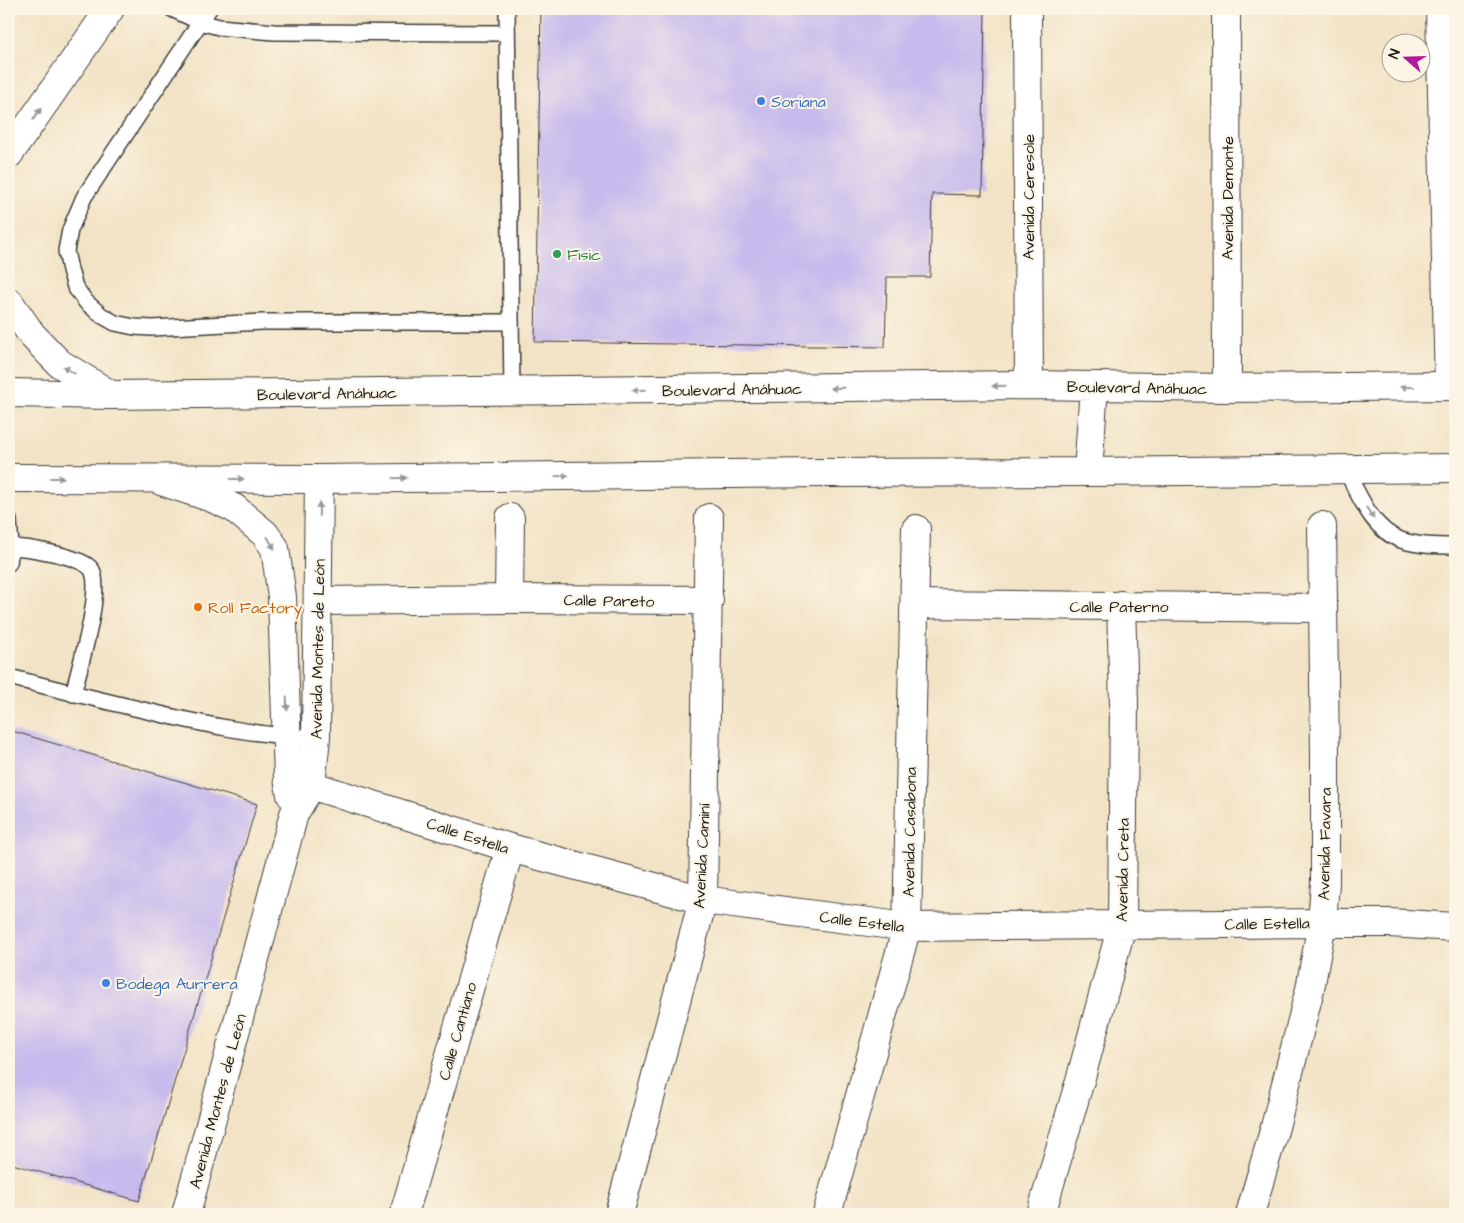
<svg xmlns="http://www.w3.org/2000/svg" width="1464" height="1223" viewBox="0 0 1464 1223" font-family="'Architects Daughter',sans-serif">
<rect width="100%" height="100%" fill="#fcf5e5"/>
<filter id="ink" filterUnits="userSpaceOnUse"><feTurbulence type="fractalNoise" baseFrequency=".02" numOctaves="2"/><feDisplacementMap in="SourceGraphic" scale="10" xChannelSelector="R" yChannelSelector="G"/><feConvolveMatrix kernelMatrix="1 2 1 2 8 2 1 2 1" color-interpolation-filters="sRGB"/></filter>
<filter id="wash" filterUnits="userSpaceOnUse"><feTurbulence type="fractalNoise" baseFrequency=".0096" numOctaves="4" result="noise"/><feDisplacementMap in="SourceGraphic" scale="20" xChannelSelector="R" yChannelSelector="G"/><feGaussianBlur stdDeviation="1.12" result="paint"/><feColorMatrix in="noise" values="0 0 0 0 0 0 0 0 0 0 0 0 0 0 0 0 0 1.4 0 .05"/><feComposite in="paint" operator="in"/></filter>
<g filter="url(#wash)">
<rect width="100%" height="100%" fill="#f2e3c6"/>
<g id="blocks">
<path fill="#c7baed" d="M541,9H985L982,195L932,194L930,277H887L885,347L535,342Z
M9,730L257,804L139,1201L9,1163Z"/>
</g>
</g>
<g filter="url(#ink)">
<use href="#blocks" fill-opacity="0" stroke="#3c3a36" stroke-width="1"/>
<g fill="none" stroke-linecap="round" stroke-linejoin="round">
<defs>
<path id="lane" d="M172,9L200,22L219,27L274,32L507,33
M209,9L84,197L70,230L66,251L70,270L75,287L86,302L101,315L115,323L134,327L152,328L263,322H511
M507,9L512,391
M1346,470C1359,495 1372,530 1401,540C1418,546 1437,546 1455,546
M9,520L11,547L9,563
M9,547C25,547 84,556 92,570C103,591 79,669 73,694
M9,677C52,688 95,699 139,709C197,723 256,736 316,738"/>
<path id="street" d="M1027,9L1029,385
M1226,9L1227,388
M1440,9L1449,386
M161,481L212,498L234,508L265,534L275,548L282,597L288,778L291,795
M509,599L510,518
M318,601L509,599L709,600
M915,604L1322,608
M288,778L510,848L703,900L907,927L1322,923H1389L1455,927
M186,1214L294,814L311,785L316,738L319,479
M404,1214L510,848
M619,1214L703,900L709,518
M827,1214L907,927L916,529
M1041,1214L1081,1077L1122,925L1124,704L1121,605
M1250,1214L1275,1127L1310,989L1322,923L1325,883V755L1322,526"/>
<path id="secondary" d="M9,393L111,395L1029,385L1227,388L1455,386
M1088,472L1094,387
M9,478L319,479L820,473L1088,472L1455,468"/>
<path id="primary" d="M9,154L110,9
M9,302L32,335L59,363L111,395"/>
</defs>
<use href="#lane" stroke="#3c3a36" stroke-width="18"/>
<use href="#street" stroke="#3c3a36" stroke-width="30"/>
<use href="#secondary" stroke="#3c3a36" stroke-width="30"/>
<use href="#primary" stroke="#3c3a36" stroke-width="30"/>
<use href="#lane" stroke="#fff" stroke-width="15"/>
<use href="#street" stroke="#fff" stroke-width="28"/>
<use href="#secondary" stroke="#fff" stroke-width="28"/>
<use href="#primary" stroke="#fff" stroke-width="28"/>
</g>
<defs><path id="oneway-solid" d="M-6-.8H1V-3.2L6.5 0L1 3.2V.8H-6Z" transform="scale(1.25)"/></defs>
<g fill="#999">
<use href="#oneway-solid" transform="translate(37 114) rotate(-55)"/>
<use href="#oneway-solid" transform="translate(69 370) rotate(-148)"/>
<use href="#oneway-solid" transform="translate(999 386) rotate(179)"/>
<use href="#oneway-solid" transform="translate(1407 387) rotate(180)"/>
<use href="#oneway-solid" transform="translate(837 388) rotate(179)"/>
<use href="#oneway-solid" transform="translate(639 390) rotate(179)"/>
<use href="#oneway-solid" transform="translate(562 476) rotate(-1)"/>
<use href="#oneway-solid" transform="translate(57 478)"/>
<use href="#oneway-solid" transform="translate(400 478) rotate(-1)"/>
<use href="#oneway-solid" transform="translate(237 479)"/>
<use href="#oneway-solid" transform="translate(319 509) rotate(-89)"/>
<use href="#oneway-solid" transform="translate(1370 513) rotate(57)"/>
<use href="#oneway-solid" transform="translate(271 543) rotate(59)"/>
<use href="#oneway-solid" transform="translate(287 704) rotate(88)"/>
</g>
</g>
<g fill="#3f7fe0" stroke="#fcf5e5" stroke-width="2">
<circle cx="761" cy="101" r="5"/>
<circle cx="106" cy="983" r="5"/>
</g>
<circle fill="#2e9e5b" stroke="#fcf5e5" stroke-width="2" cx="557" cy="254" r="5"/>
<circle fill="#e8710a" stroke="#fcf5e5" stroke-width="2" cx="198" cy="607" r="5"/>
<g text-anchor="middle" stroke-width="4" stroke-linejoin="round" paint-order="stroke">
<g font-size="16" fill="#366cbe" stroke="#fcf5e5" text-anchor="start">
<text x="771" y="107">Soriana</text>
<text x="116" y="989">Bodega Aurrera</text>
</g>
<g font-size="16" fill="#1c1c1c" stroke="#fcf5e5">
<text transform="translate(1028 197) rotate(-90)" y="6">Avenida Ceresole</text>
<text transform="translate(1227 198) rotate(-90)" y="6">Avenida Demonte</text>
<text transform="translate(1137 387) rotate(1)" y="6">Boulevard Anáhuac</text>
<text transform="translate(732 389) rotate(-1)" y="6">Boulevard Anáhuac</text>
<text transform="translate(327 393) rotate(-1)" y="6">Boulevard Anáhuac</text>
<text transform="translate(609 600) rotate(1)" y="6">Calle Pareto</text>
<text x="1119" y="612">Calle Paterno</text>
<text transform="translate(317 649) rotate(-89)" y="6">Avenida Montes de León</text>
<text transform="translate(909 832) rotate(-89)" y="6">Avenida Casabona</text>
<text transform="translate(468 835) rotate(18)" y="6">Calle Estella</text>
<text transform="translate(1324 844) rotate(-89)" y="6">Avenida Favara</text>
<text transform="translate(701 856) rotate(-87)" y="6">Avenida Caminí</text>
<text transform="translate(1122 870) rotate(-89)" y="6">Avenida Creta</text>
<text transform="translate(862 921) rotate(7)" y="6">Calle Estella</text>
<text transform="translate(1267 923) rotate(-1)" y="6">Calle Estella</text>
<text transform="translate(457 1031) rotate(-74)" y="6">Calle Cantiano</text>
<text transform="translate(217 1101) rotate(-75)" y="6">Avenida Montes de León</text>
</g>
<g font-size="16" fill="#27864d" stroke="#fcf5e5" text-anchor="start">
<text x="567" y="260">Fisic</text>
</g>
<g font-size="16" fill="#c56008" stroke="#fcf5e5" text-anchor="start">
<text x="208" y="613">Roll Factory</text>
</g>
</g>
<rect width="1464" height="1223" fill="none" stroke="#fcf5e5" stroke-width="30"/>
<g transform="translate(1406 58) rotate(290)"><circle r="24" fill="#fcf5e5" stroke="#a29e95"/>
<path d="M0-4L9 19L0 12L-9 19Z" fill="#b5179e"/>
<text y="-8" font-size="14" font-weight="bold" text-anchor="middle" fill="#1c1c1c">N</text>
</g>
</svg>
